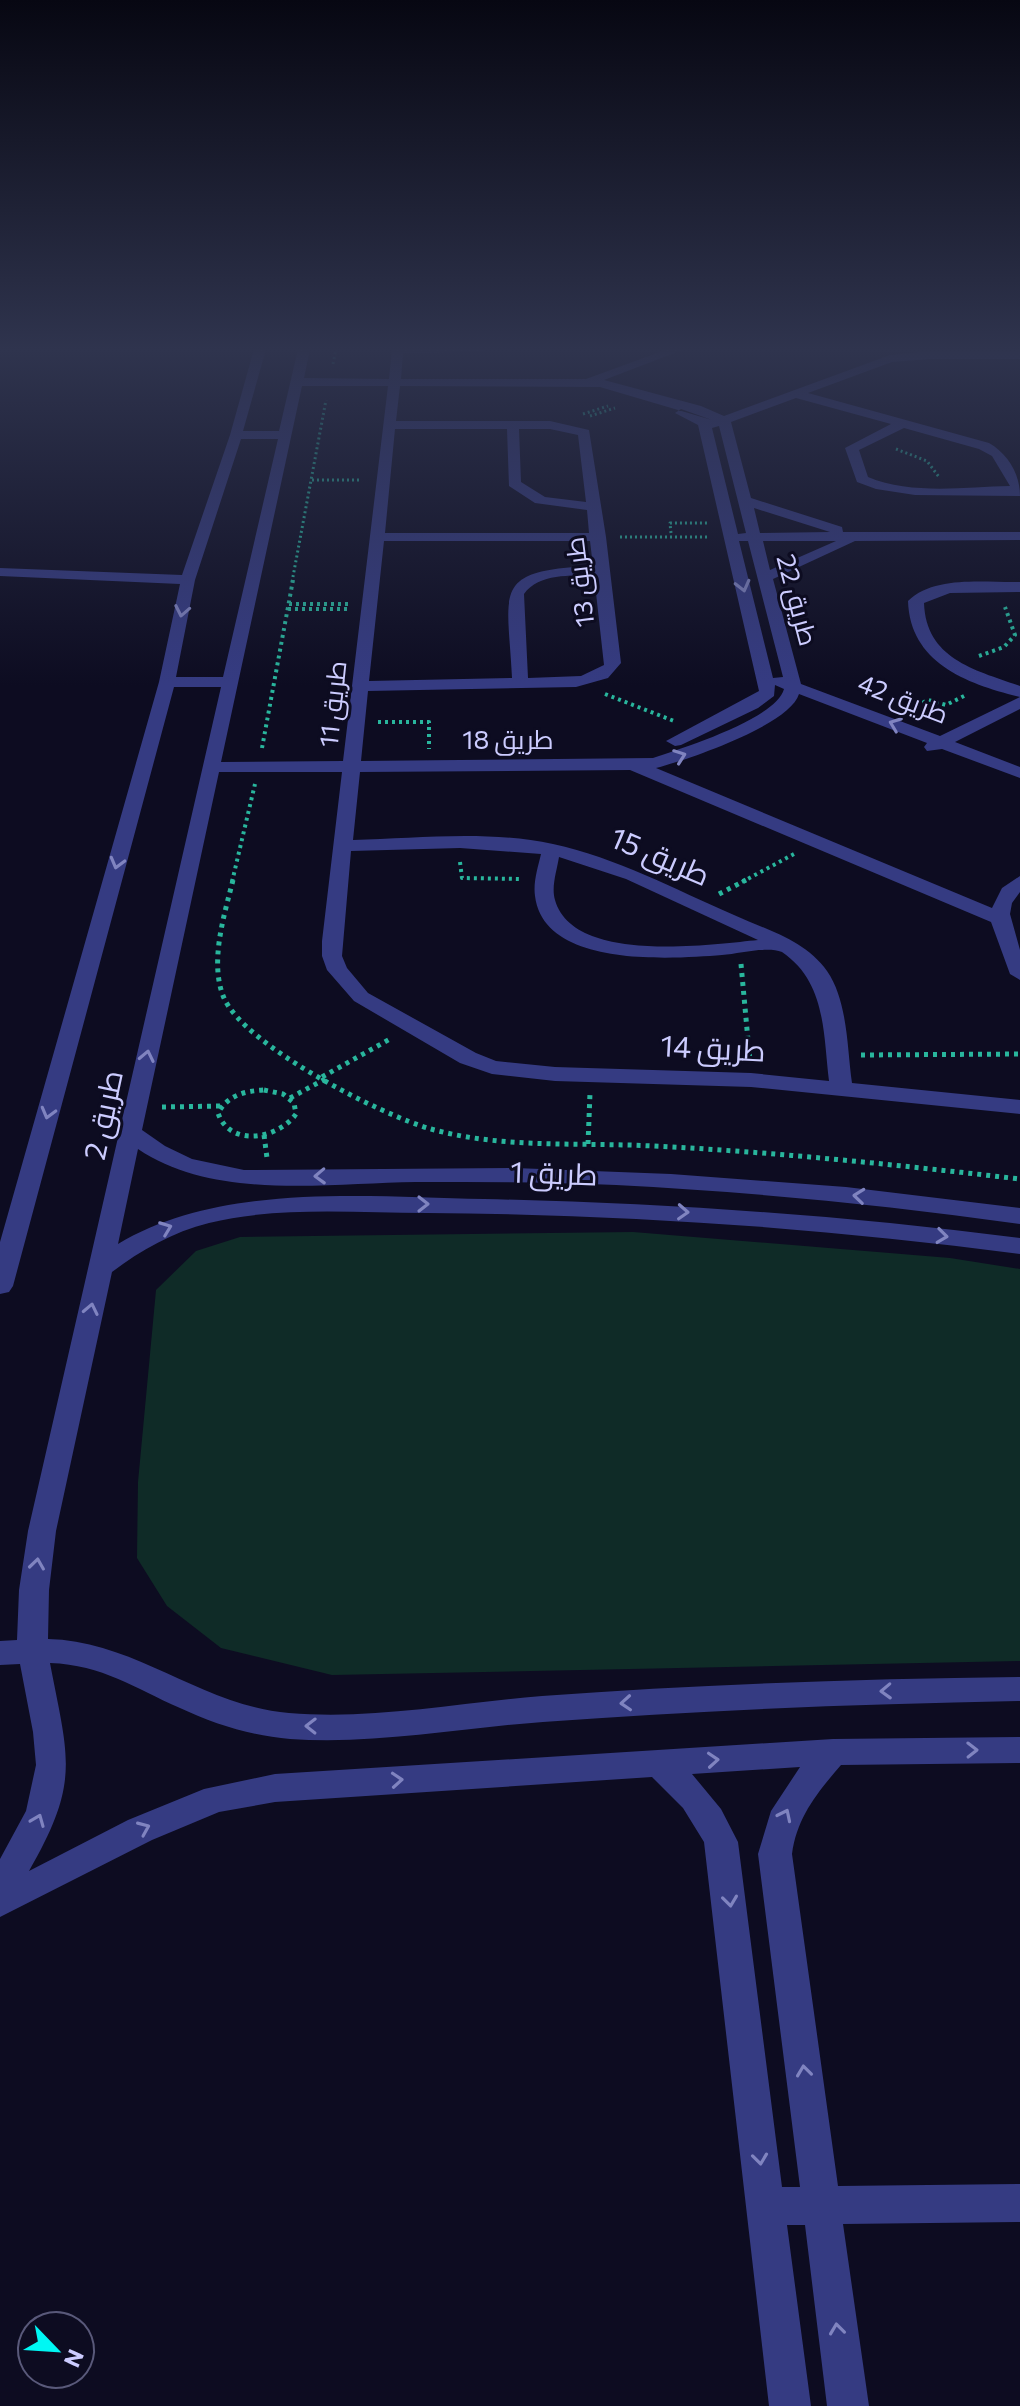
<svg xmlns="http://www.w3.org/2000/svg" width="1020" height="2406" viewBox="0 0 1020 2406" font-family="Commissioner,Cairo,sans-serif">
<rect width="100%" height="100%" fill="#0d0c21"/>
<path fill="#0f2b27" d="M633,1232L950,1258L1020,1269V1661L332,1675L221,1648L167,1606L137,1558L138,1482L156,1290L196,1251L240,1237Z"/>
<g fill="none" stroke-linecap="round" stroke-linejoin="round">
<path stroke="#29b69d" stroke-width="3" stroke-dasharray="2 3" stroke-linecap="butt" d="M333,364L336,349
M583,414L608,406
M590,416L615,408
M896,449L927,461L939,477
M312,480H362
M671,533L670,523H707
M620,537H710
M292,582L326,400"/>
<path stroke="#29b69d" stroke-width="4" stroke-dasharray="3 4" stroke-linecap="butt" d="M289,604H349
M288,609H348
M979,656L1004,647L1015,635L1005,607
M605,694L674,721
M910,709L928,700L946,705L966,695
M378,722H429V749
M262,748L293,580
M460,862L462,878L522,879
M232,882L255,784
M742,882L794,854"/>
<path stroke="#29b69d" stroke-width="5" stroke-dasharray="4 5" stroke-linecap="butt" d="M233,880C224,916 209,963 224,998C245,1046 381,1115 431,1129C502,1149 579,1142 653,1146C776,1152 898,1165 1020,1179
M719,894L746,880
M741,964L750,1062
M861,1055L1020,1054
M322,1077L390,1039
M264,1090L283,1094L294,1103L296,1114C278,1139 230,1148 218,1113C228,1095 245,1091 264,1090Z
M290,1098L325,1079
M162,1107L221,1106
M264,1135L267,1158
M588,1144L590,1093"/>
<path fill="#353b82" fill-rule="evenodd" d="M254,349H266L243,431H279L298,349H310L304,378L389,379L392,349H486L480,352L403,353L401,379H586L668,349H685L604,380L701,406L724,416L890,355L930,351H1020V359H930L892,362L808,393L989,443C1008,454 1020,474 1020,496L915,495L876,489L857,482L845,448L891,424L796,398L731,422L751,498L842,527L843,532H1020V540L855,541L773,579L801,684L940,736L1020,697C967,684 910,663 908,601C935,575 985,583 1020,582V592L950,593L924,603C926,659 975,670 1020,686V709L955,742L1020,767V778L942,749L927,751L924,747L927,743L799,694C790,725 687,760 656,768L992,908L1002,888L1020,876V892L1012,903L1010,914L1020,950V980L1010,974L991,922L630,770L360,772L353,840C418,838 489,830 553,844C617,858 674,889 734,915C767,930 805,940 827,971C848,1001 847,1049 852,1083L1020,1100V1114L751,1087L555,1081L492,1074L460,1063L354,1001L327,970L322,956V941L342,772H219L142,1130L165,1146L192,1159L244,1170L515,1168L671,1174L846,1187L1020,1208V1224C886,1205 751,1192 616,1185C550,1182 483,1182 416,1182C328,1183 215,1201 138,1149L118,1244C221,1182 367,1197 484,1199C664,1203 842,1215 1020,1238V1254C823,1228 625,1214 427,1213C355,1213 278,1206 209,1223C173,1232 141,1250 112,1272L56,1531L49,1590L48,1639C136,1641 202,1706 289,1713C373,1720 458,1703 542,1696C701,1684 861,1679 1020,1677V1701C861,1704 702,1710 543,1722C459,1728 375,1745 290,1739C252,1736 214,1724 180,1708C134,1688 103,1665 50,1663C68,1758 81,1781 29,1871L128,1820L204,1789L275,1774L833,1739L1020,1737V1763L841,1765C817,1793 797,1817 792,1854L838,2186L1020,2184V2222L843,2224L869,2406H827L805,2225H787L811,2406H769L704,1842L683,1808L652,1777L275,1802L219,1812L152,1840L0,1917V1859L26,1811L36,1765L33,1732L20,1664L0,1665V1641L17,1640L19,1590L28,1531L221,687H174L13,1286L9,1292L0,1294V1242L159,682L180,584L0,576V568L182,575L230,435ZM302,386H388L343,761L221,762ZM400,386L600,387L712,420L681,409L675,413L698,425L759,691L666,741L675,746L681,745L758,708L774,696L775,685L784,689C776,719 683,748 653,758L361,761L368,691L576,687L608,678L621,663L606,537L589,430L550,421H396ZM719,426L746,533L738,534L712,428ZM904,428L979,449L992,456L1010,486C964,487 911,495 868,477L859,450ZM395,429H507L509,486L535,503L587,510L589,533H385ZM519,429H550L578,435L586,502L545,497L521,482ZM241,439H278L223,677H176L195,580ZM754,508L830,532L760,533ZM384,541H590L593,566C490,570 508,591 512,678L369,681ZM739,541H748L783,677L773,678ZM763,541H836L770,570ZM594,575L604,665L581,676L528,678L524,594C539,573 571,576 594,575ZM460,848L541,854C538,867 533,882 535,896C544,968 670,959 722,955C740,954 766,946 782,952C826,982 823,1032 829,1081L751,1073L555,1067L496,1061L476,1053L368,993L347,968L342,956L351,851ZM559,857L626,879L758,940C708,945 573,964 555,900C551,887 557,870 559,857ZM800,1767L771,1811L758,1854L800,2187H782L738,1842L721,1809L692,1774Z"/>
</g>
<defs><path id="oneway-chevron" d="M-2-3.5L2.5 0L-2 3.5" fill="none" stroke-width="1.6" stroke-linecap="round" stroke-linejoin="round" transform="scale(2)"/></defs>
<g stroke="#8084c0">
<use href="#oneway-chevron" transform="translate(743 586) rotate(76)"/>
<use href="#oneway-chevron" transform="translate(182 611) rotate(101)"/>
<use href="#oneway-chevron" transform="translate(895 724) rotate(-159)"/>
<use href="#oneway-chevron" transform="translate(680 756) rotate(-20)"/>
<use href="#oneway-chevron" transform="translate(117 863) rotate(105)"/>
<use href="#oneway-chevron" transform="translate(147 1056) rotate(-78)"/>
<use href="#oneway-chevron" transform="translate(48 1113) rotate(105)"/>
<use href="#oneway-chevron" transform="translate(320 1176) rotate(178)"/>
<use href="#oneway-chevron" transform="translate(859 1196) rotate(-174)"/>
<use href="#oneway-chevron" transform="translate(423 1204)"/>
<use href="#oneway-chevron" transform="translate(683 1212) rotate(3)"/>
<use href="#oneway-chevron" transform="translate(166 1228) rotate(-21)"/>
<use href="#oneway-chevron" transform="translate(942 1236) rotate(7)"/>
<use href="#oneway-chevron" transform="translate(91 1309) rotate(-78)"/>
<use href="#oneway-chevron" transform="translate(37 1564) rotate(-82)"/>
<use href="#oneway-chevron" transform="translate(886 1691) rotate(178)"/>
<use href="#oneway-chevron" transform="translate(626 1703) rotate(176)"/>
<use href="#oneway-chevron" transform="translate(311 1726) rotate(-179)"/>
<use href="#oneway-chevron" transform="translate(972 1750) rotate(-1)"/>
<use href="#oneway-chevron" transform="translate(713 1760) rotate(-4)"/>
<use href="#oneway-chevron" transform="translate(397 1780) rotate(-4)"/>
<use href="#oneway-chevron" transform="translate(785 1815) rotate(-64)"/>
<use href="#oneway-chevron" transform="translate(38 1820) rotate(-68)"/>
<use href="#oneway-chevron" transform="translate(144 1828) rotate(-23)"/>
<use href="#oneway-chevron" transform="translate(730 1901) rotate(83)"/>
<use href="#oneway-chevron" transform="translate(804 2071) rotate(-97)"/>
<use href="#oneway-chevron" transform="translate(760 2159) rotate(83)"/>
<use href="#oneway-chevron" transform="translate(837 2329) rotate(-97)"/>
</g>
<linearGradient id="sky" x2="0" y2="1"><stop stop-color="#070712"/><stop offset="0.51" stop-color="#2f344e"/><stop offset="1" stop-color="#2f344e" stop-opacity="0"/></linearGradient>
<rect width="1020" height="686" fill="url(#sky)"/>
<g text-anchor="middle" stroke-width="6" stroke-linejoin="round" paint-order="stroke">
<g font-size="26" fill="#ccf" stroke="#0d0c21">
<text transform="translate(580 582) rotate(-97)" y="9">طريق 13</text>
<text transform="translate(797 600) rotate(75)" y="9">طريق 22</text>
<text transform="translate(903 699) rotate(21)" y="9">طريق 42</text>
<text transform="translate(333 704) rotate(-84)" y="9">طريق 11</text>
<text x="508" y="749">طريق 18</text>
</g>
<g font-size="30" fill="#ccf" stroke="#0d0c21">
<text transform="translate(660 857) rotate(23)" y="10">طريق 15</text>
<text transform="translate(713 1049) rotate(3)" y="10">طريق 14</text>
<text transform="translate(104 1115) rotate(-78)" y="10">طريق 2</text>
<text transform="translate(554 1174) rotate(2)" y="10">طريق 1</text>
</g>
</g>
<g transform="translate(56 2350) rotate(115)"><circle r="38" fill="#0d0c21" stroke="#59597a" stroke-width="2"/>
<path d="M0-6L14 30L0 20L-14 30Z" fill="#00f7f4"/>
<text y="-12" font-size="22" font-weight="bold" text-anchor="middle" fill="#ccccff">N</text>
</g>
</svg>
